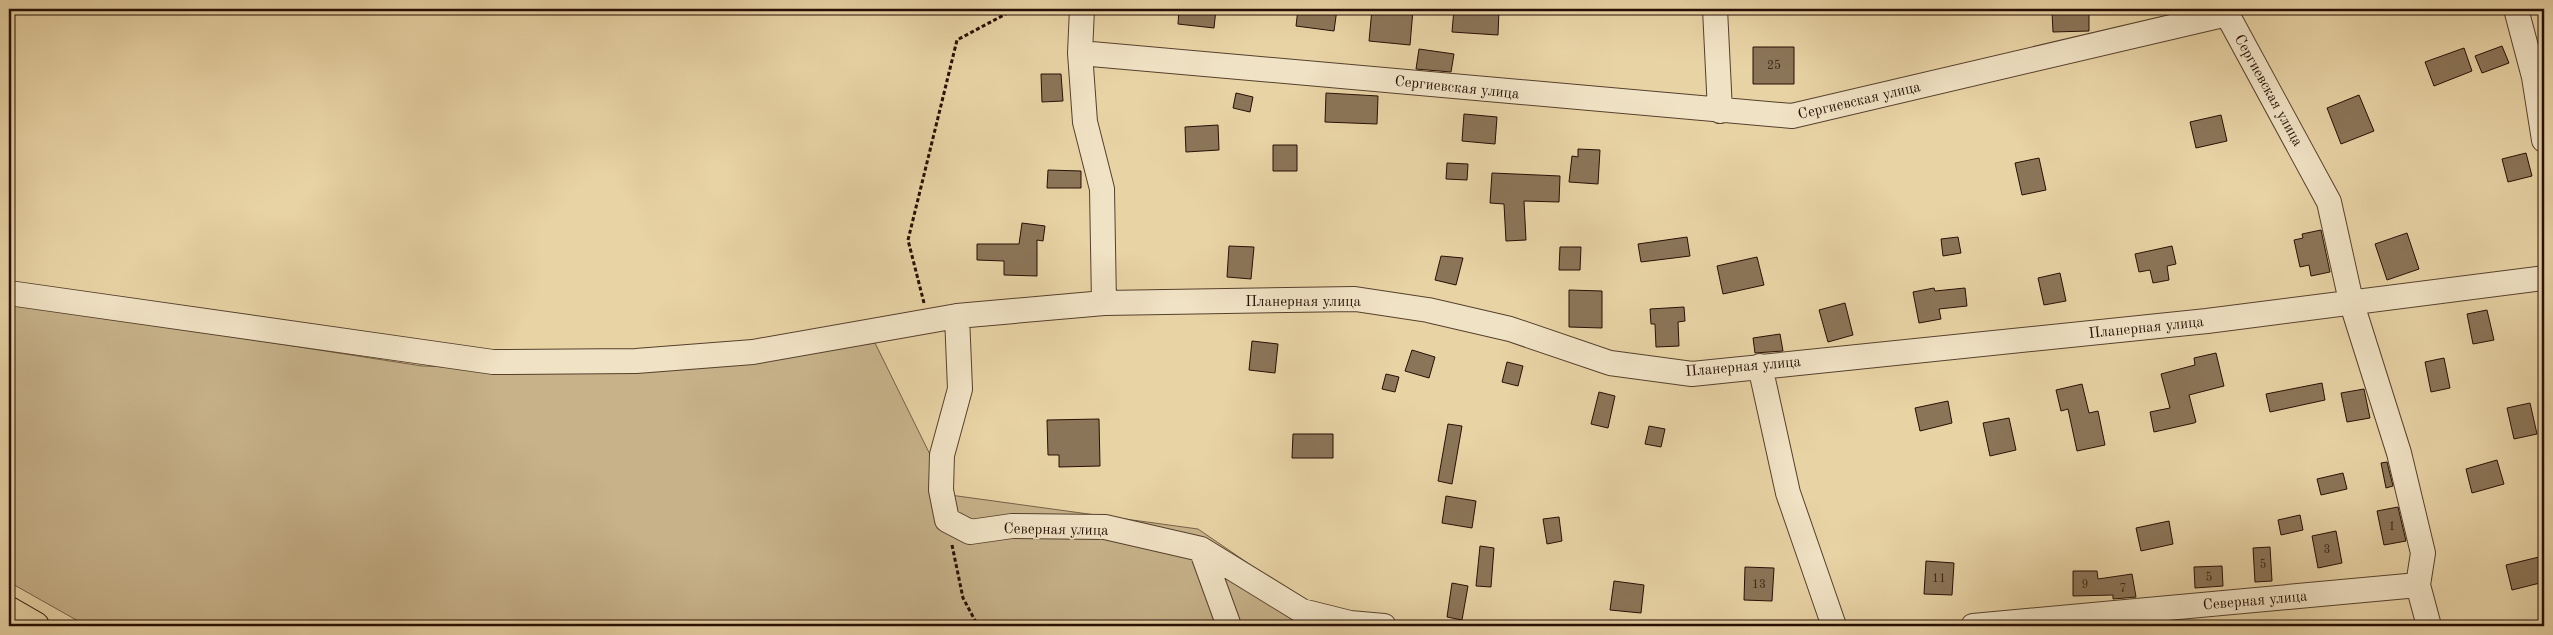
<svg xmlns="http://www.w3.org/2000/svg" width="2553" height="635" viewBox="0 0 2553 635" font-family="'Old Standard TT',serif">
<rect width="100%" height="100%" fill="#e8d3a5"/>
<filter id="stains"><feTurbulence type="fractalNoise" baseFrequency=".004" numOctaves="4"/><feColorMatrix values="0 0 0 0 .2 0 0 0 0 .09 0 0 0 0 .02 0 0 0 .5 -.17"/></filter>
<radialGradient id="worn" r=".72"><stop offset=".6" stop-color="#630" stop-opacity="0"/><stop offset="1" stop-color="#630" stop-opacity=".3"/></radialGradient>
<path fill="#c7b28a" stroke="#766047" d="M9,302L422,366L588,372L757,360L875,343L950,495L1198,529L1340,626H87L9,582Z"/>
<path fill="#8b7558" stroke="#260f04" d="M1179,9H1216L1214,28L1178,24Z
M1298,9H1337L1334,31L1296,26Z
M1372,9L1413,10L1410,45L1369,41Z
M1454,9H1499L1498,35L1452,32Z
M2089,11V31L2053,32L2052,12Z
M2502,46L2509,63L2482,73L2475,56Z
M1753,47H1794V84H1753Z
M2464,48L2472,71L2434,86L2425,62Z
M1419,49L1454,54L1451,72L1416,69Z
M1041,74H1061L1063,101L1042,102Z
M1236,93L1253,97L1250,112L1233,108Z
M1326,93L1378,96L1377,124L1325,122Z
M2359,95L2374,131L2341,144L2327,108Z
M1464,114L1497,117L1495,144L1462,141Z
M2221,115L2227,141L2196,148L2190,122Z
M1218,125L1219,150L1186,152L1185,127Z
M1273,145H1297V171H1273Z
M1578,149L1600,150L1598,184L1569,182L1572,156L1578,157Z
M2526,153L2532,176L2508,182L2502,159Z
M2039,158L2046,190L2022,195L2015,163Z
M1447,163L1468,164L1467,180L1446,179Z
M1048,170L1081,171V188H1047Z
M1492,173L1560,176L1559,202L1524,201L1526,240L1506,241L1504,204L1490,203Z
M1022,223L1045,226L1043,241L1037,240V276L1004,275V261L977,260V244H1019Z
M2321,230L2330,272L2311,276L2309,265L2300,267L2294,240L2303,238L2302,234Z
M2407,233L2419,269L2387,280L2375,244Z
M1687,237L1690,256L1641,262L1638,244Z
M1958,237L1961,253L1943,256L1941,239Z
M1229,246L1254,247L1251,279L1227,277Z
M2172,246L2176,264L2167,266L2169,280L2153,283L2150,270L2139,272L2135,254Z
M1560,247H1581L1580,270H1559Z
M1441,256L1463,258L1456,285L1435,280Z
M1757,257L1764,285L1723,294L1717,266Z
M2060,273L2066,301L2044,305L2038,278Z
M1934,288L1935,291L1965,288L1967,306L1939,309L1941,319L1919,323L1913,292Z
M1569,290L1602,291V328L1569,327Z
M1845,303L1853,335L1828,342L1819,310Z
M1684,307L1685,321L1678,322L1679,346L1656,347L1655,324H1651L1650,309Z
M2487,310L2494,340L2473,344L2467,314Z
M1780,334L1783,351L1755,353L1753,338Z
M1252,341L1278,344L1275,373L1249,370Z
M1412,350L1435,357L1429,378L1405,371Z
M2216,353L2224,386L2189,395L2196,422L2194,423L2154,432L2150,412L2170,408L2161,374L2195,365L2194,358Z
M2444,358L2450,388L2431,392L2425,362Z
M1507,362L1523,366L1518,386L1502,382Z
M1386,374L1399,377L1395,392L1382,389Z
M2322,383L2325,400L2270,412L2266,394Z
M2082,384L2089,413L2098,411L2105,445L2077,451L2068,409L2061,411L2056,390Z
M2364,389L2370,418L2347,422L2341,393Z
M1599,392L1615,396L1608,428L1591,424Z
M1948,401L1952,423L1920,431L1915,408Z
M2530,403L2537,434L2514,439L2507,408Z
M2009,418L2016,450L1990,456L1983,423Z
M1099,419L1100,466L1059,467V455H1048L1047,420Z
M1448,424L1462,426L1452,484L1438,481Z
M1649,426L1665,429L1661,447L1645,444Z
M1293,434H1333V458H1292Z
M2497,460L2504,484L2472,493L2466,469Z
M2387,462L2393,486L2386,488L2381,463Z
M2343,473L2347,489L2321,495L2317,479Z
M1446,496L1476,501L1472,528L1442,523Z
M2398,507L2406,541L2384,545L2377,511Z
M2300,515L2303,530L2281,535L2278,520Z
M1559,517L1562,541L1547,544L1543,519Z
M2169,521L2173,544L2141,551L2136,528Z
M2336,531L2342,563L2318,568L2312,536Z
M1480,546L1494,548L1491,587L1476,586Z
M2270,547L2272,581L2255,582L2253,548Z
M2539,557L2544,582L2512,590L2506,565Z
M1926,561L1954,563L1952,595L1924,594Z
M2222,566L2223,586L2195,588L2194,567Z
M1745,567L1774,568L1772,601L1744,600Z
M2073,571H2097L2098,579L2132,574L2136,597L2113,599V595L2073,596Z
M1614,581L1644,585L1641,613L1610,610Z
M1452,583L1468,586L1462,620L1447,617Z"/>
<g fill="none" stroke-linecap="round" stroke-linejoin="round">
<defs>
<path id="minor" d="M1082,9L1080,53L1085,122L1102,189L1104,303
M1715,9L1720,111
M2516,9L2534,77L2544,140
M1080,53L1792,116L2227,14L2329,202L2351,301L2399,453L2423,553L2418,585L2429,626
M9,293L493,362L636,361L753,352L957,316L1104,303L1355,299L1428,310L1510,329L1610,363L1692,374L2207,321L2544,278
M957,316L960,389L942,455L941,490L947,520L970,532L1012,526L1105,527L1201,549L1302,611L1350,623L1384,626
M1760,366L1788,493L1834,626
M1201,549L1229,626
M1973,626L2418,585"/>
<path id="major" d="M9,611L35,626"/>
</defs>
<use href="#minor" stroke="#56402c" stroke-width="26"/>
<use href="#major" stroke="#260f04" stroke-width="30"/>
<path stroke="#260f04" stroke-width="3" stroke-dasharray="4 2.5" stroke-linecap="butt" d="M924,303L908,240L957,40L1015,9
M952,545L963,598L978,626"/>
<use href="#minor" stroke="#f0e2c4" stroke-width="24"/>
<use href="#major" stroke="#e8d3a5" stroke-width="28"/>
</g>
<g text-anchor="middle" stroke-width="4" stroke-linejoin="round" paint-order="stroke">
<g font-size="12" fill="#3f2819">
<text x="1774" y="69">25</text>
<text x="2392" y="530">1</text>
<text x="2327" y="553">3</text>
<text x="2263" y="568">5</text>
<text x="2209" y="581">5</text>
<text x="1939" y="582">11</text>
<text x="1759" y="588">13</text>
<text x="2085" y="588">9</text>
<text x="2123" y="592">7</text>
</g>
<g font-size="15" fill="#260f04" stroke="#f0e2c4">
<text transform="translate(1457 87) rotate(6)" y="5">Сергиевская улица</text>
<text transform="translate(2269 90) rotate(61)" y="5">Сергиевская улица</text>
<text transform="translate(1859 100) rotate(-13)" y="5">Сергиевская улица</text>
<text x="1303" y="306">Планерная улица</text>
<text transform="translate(2146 327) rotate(-6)" y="5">Планерная улица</text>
<text transform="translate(1743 366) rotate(-5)" y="5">Планерная улица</text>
<text transform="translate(1056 529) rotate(1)" y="5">Северная улица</text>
<text transform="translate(2255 600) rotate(-5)" y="5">Северная улица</text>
</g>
</g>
<rect width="2553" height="635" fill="none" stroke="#e8d3a5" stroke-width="30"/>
<rect x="10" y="10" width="2533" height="615" fill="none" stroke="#260f04" stroke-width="2.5"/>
<rect x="15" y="15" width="2523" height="605" fill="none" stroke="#260f04"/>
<rect width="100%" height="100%" filter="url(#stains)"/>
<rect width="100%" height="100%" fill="url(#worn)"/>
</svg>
